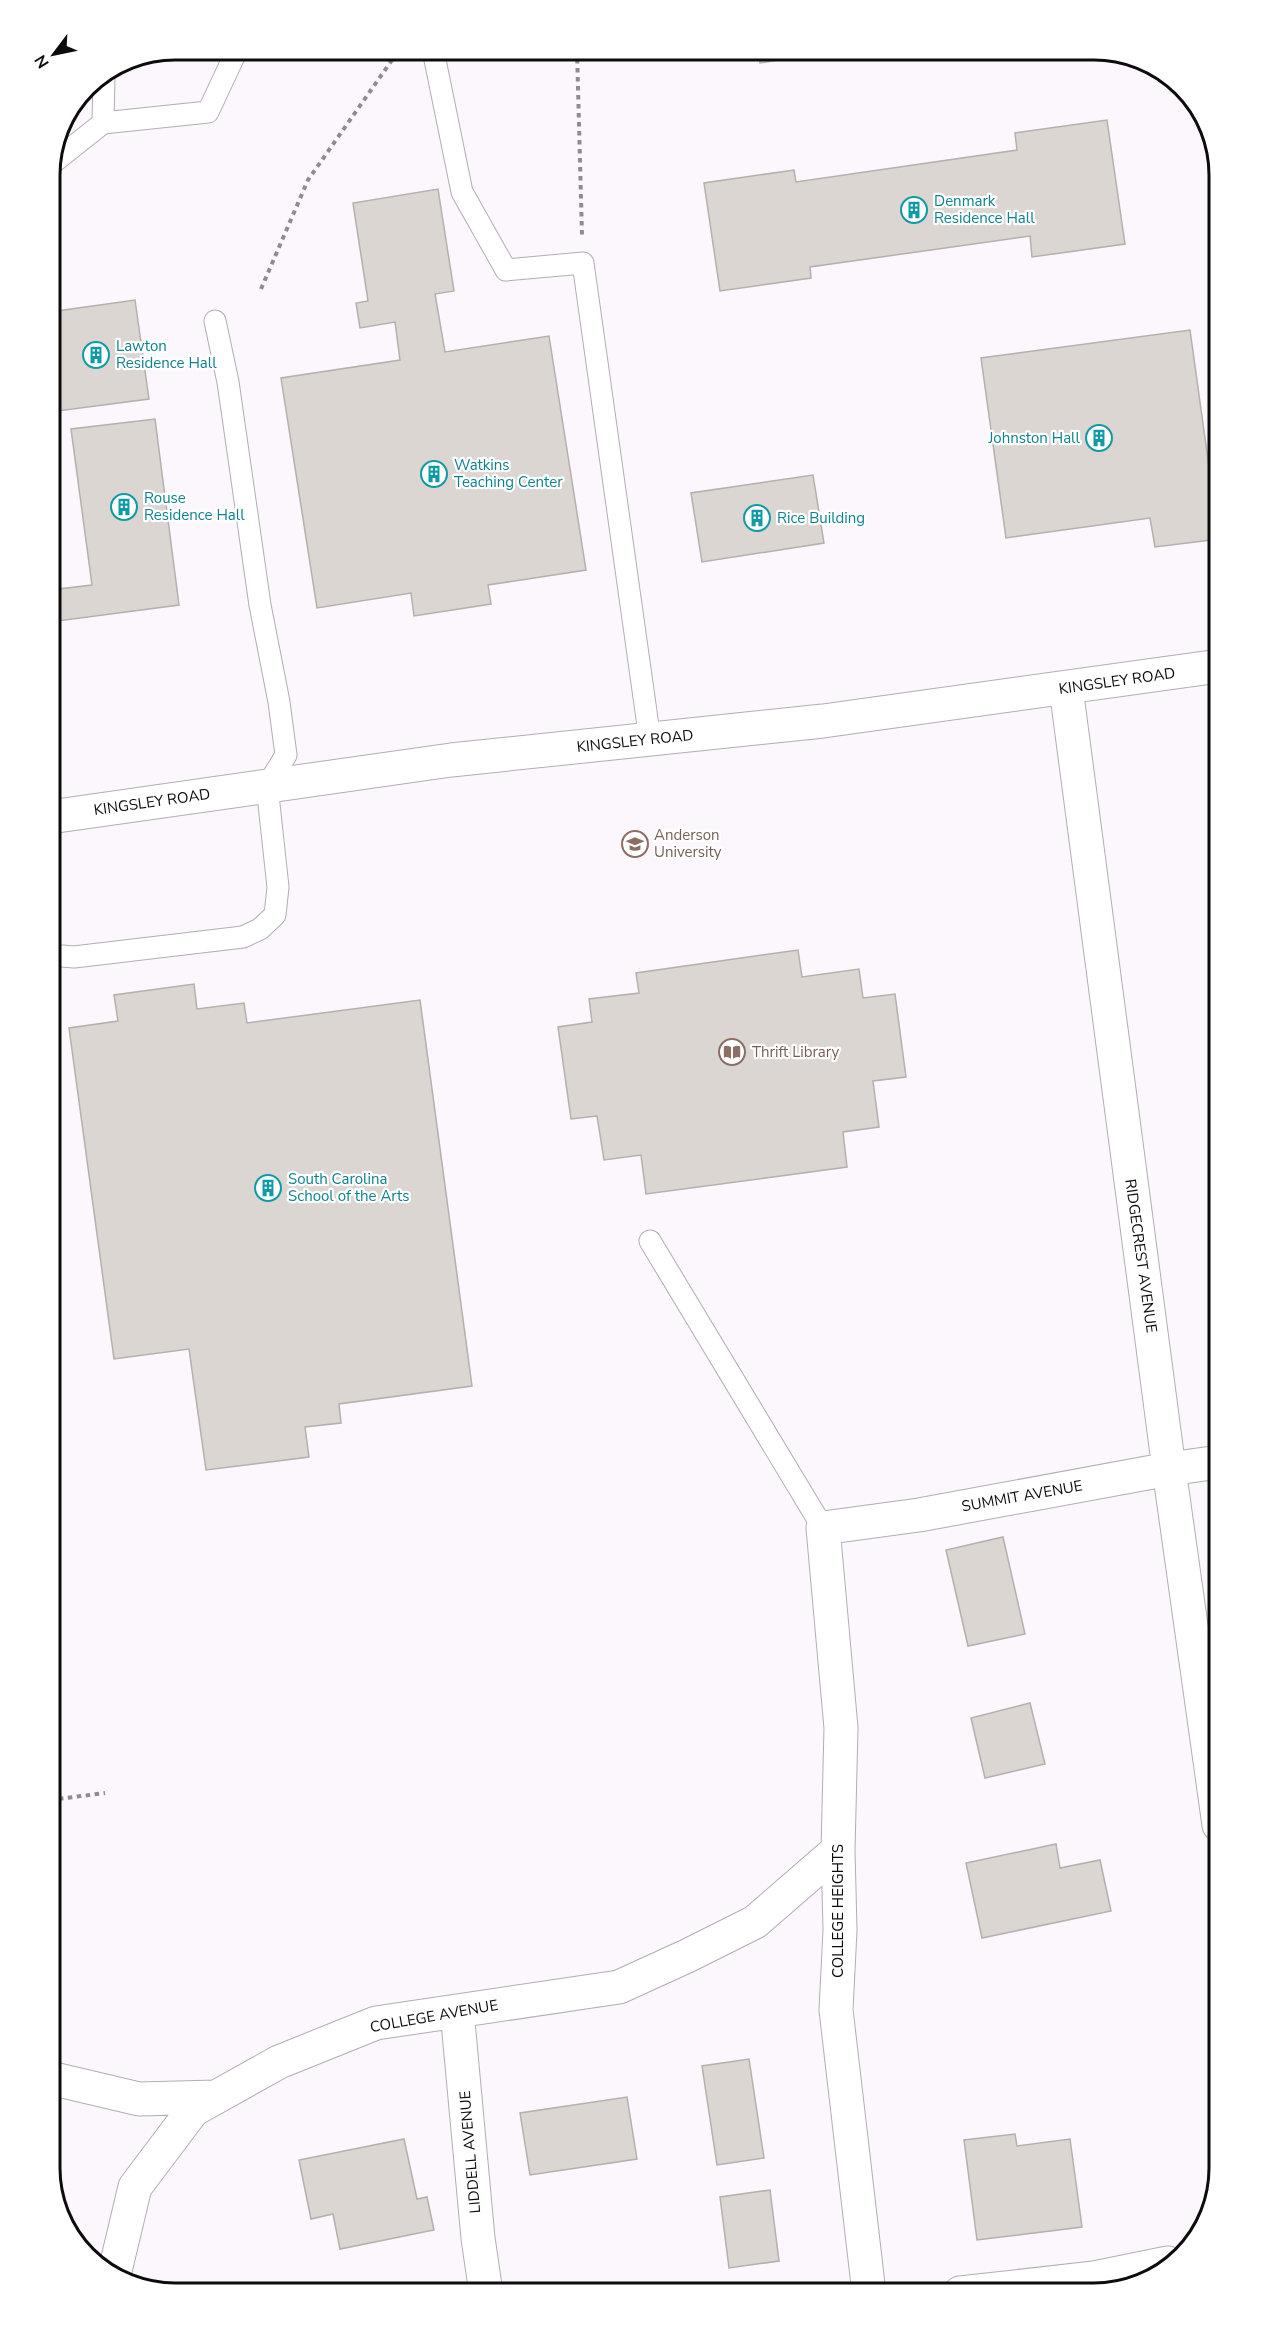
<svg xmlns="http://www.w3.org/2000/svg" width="1269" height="2343" viewBox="0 0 1269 2343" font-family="'Nunito Sans',sans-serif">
<rect width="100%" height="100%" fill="#fbf7fc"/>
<path fill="#dcd6d3" stroke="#b5afad" stroke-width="1.5" d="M758,50H814L815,54L760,63Z
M958,50H990L959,54Z
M1107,120L1125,244L1032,257L1030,236L810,267L811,278L720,291L704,183L794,170L796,182L1017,150L1015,133Z
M438,189L454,291L435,294L445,352L549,336L586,570L488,585L491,604L414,616L411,593L317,608L281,378L400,360L395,322L360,328L356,303L368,301L353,203Z
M135,300L149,399L50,412V312Z
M1190,330L1219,539L1155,547L1150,518L1006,538L981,358Z
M155,419L179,605L50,622V590L92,585L71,429Z
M813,475L824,543L702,562L691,493Z
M798,950L802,977L859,969L863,998L895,994L906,1077L873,1081L879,1127L843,1132L847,1167L646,1194L641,1155L604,1160L597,1116L571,1119L558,1027L592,1022L589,999L639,993L636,973Z
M194,984L197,1009L244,1003L247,1023L420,1000L472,1386L339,1404L341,1423L305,1427L309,1457L206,1470L189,1349L114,1359L69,1028L118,1021L114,995Z
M1003,1537L1025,1634L968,1646L946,1550Z
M1030,1703L1045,1764L985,1778L971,1718Z
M1056,1844L1060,1868L1100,1860L1111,1911L982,1938L966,1863Z
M749,2059L764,2158L717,2165L702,2066Z
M627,2097L637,2159L530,2175L520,2113Z
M1015,2134L1017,2146L1070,2139L1082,2227L977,2240L964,2140Z
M404,2139L417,2199L427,2197L434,2230L340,2249L333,2214L311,2219L299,2160Z
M770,2190L779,2261L729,2268L720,2197Z"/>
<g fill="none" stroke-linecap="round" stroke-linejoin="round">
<defs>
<path id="service" d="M433,50L462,192L506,270L583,263L650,740
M103,123L104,75
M50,165L103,123L208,112L237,50
M50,955L74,957L243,937L260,929L275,915L278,887L267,786L286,755L279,702L260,605L228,382L215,321
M650,1241L823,1528"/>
<path id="minor" d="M1066,688L1169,1469L1219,1825
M50,817L451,760L823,721L1219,666
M457,2011L478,2238L486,2293
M50,2078L139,2099L216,2097
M114,2275L135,2187L193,2110L279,2062L376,2023L619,1987L687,1956L755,1922L838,1850
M869,2293L836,2010L840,1930L838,1850L841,1728L823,1528L919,1515L1169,1469L1219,1462
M960,2293L1094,2278L1168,2263"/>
</defs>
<use href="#service" stroke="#b1aeb2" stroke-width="23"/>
<use href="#minor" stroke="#b1aeb2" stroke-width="35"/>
<path stroke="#8e8c8f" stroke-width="4" stroke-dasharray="4.5 4.5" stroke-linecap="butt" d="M577,50L582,235
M261,289L308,180L399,50
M50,1800L105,1793"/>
<use href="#service" stroke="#fff" stroke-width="21"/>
<use href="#minor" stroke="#fff" stroke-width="33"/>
</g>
<defs>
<symbol id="building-ring" viewBox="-11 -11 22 22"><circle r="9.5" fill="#fff" stroke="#0f9aa8" stroke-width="1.5"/><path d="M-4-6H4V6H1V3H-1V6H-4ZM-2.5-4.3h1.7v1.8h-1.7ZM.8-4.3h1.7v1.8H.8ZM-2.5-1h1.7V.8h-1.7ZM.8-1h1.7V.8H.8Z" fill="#0f9aa8"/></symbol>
<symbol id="university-ring" viewBox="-11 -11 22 22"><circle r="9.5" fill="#fff" stroke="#8d6e63" stroke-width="1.5"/><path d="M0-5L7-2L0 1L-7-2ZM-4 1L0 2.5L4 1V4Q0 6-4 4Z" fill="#8d6e63"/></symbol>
<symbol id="library-ring" viewBox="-11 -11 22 22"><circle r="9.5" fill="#fff" stroke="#8d6e63" stroke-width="1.5"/><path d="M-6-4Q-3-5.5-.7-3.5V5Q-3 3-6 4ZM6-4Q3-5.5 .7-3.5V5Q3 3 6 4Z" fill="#8d6e63"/></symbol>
</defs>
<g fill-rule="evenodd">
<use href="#building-ring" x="899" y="195" width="30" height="30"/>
<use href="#building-ring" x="81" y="340" width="30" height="30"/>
<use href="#building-ring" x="1084" y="423" width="30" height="30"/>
<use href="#building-ring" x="419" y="459" width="30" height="30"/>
<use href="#building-ring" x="109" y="492" width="30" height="30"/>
<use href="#building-ring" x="742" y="503" width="30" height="30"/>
<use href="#university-ring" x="620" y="829" width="30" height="30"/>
<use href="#library-ring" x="717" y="1037" width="30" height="30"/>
<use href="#building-ring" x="253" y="1173" width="30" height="30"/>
</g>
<g text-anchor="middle" stroke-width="4.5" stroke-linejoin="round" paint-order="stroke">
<g font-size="15" fill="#0d838f" stroke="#fff" text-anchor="start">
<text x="934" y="206">Denmark<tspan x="934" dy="17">Residence Hall</tspan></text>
<text x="116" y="351">Lawton<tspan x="116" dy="17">Residence Hall</tspan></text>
<text x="1080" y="443" text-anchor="end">Johnston Hall</text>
<text x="454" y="470">Watkins<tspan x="454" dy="17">Teaching Center</tspan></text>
<text x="144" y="503">Rouse<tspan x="144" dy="17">Residence Hall</tspan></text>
<text x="777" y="523">Rice Building</text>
<text x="288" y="1184">South Carolina<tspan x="288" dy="17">School of the Arts</tspan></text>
</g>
<g font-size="15" fill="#0d0c0d" stroke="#fff">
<text transform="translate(1117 681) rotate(-8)" y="5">KINGSLEY ROAD</text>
<text transform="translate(635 741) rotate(-6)" y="5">KINGSLEY ROAD</text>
<text transform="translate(152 802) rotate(-8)" y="5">KINGSLEY ROAD</text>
<text transform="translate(1141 1256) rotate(82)" y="5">RIDGECREST AVENUE</text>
<text transform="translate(1022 1496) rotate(-10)" y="5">SUMMIT AVENUE</text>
<text transform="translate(838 1911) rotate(-90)" y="5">COLLEGE HEIGHTS</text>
<text transform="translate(434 2016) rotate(-10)" y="5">COLLEGE AVENUE</text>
<text transform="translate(470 2152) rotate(-95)" y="5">LIDDELL AVENUE</text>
</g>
<g font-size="15" fill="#785e54" stroke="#fff" text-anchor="start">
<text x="654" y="840">Anderson<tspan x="654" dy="17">University</tspan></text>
<text x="752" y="1057">Thrift Library</text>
</g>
</g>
<path d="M0 0H1269V2343H0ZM175 60H1094A115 115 0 0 1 1209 175V2168A115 115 0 0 1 1094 2283H175A115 115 0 0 1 60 2168V175A115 115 0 0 1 175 60Z" fill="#fff" fill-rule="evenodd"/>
<path fill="none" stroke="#0d0c0d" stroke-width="3" d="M175 60H1094A115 115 0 0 1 1209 175V2168A115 115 0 0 1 1094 2283H175A115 115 0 0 1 60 2168V175A115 115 0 0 1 175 60Z"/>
<g transform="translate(54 54) rotate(238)" stroke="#ffffff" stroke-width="4.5" paint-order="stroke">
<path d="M0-4.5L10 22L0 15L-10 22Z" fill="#0d0c0d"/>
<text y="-9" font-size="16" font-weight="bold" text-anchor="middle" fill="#0d0c0d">N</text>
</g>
</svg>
